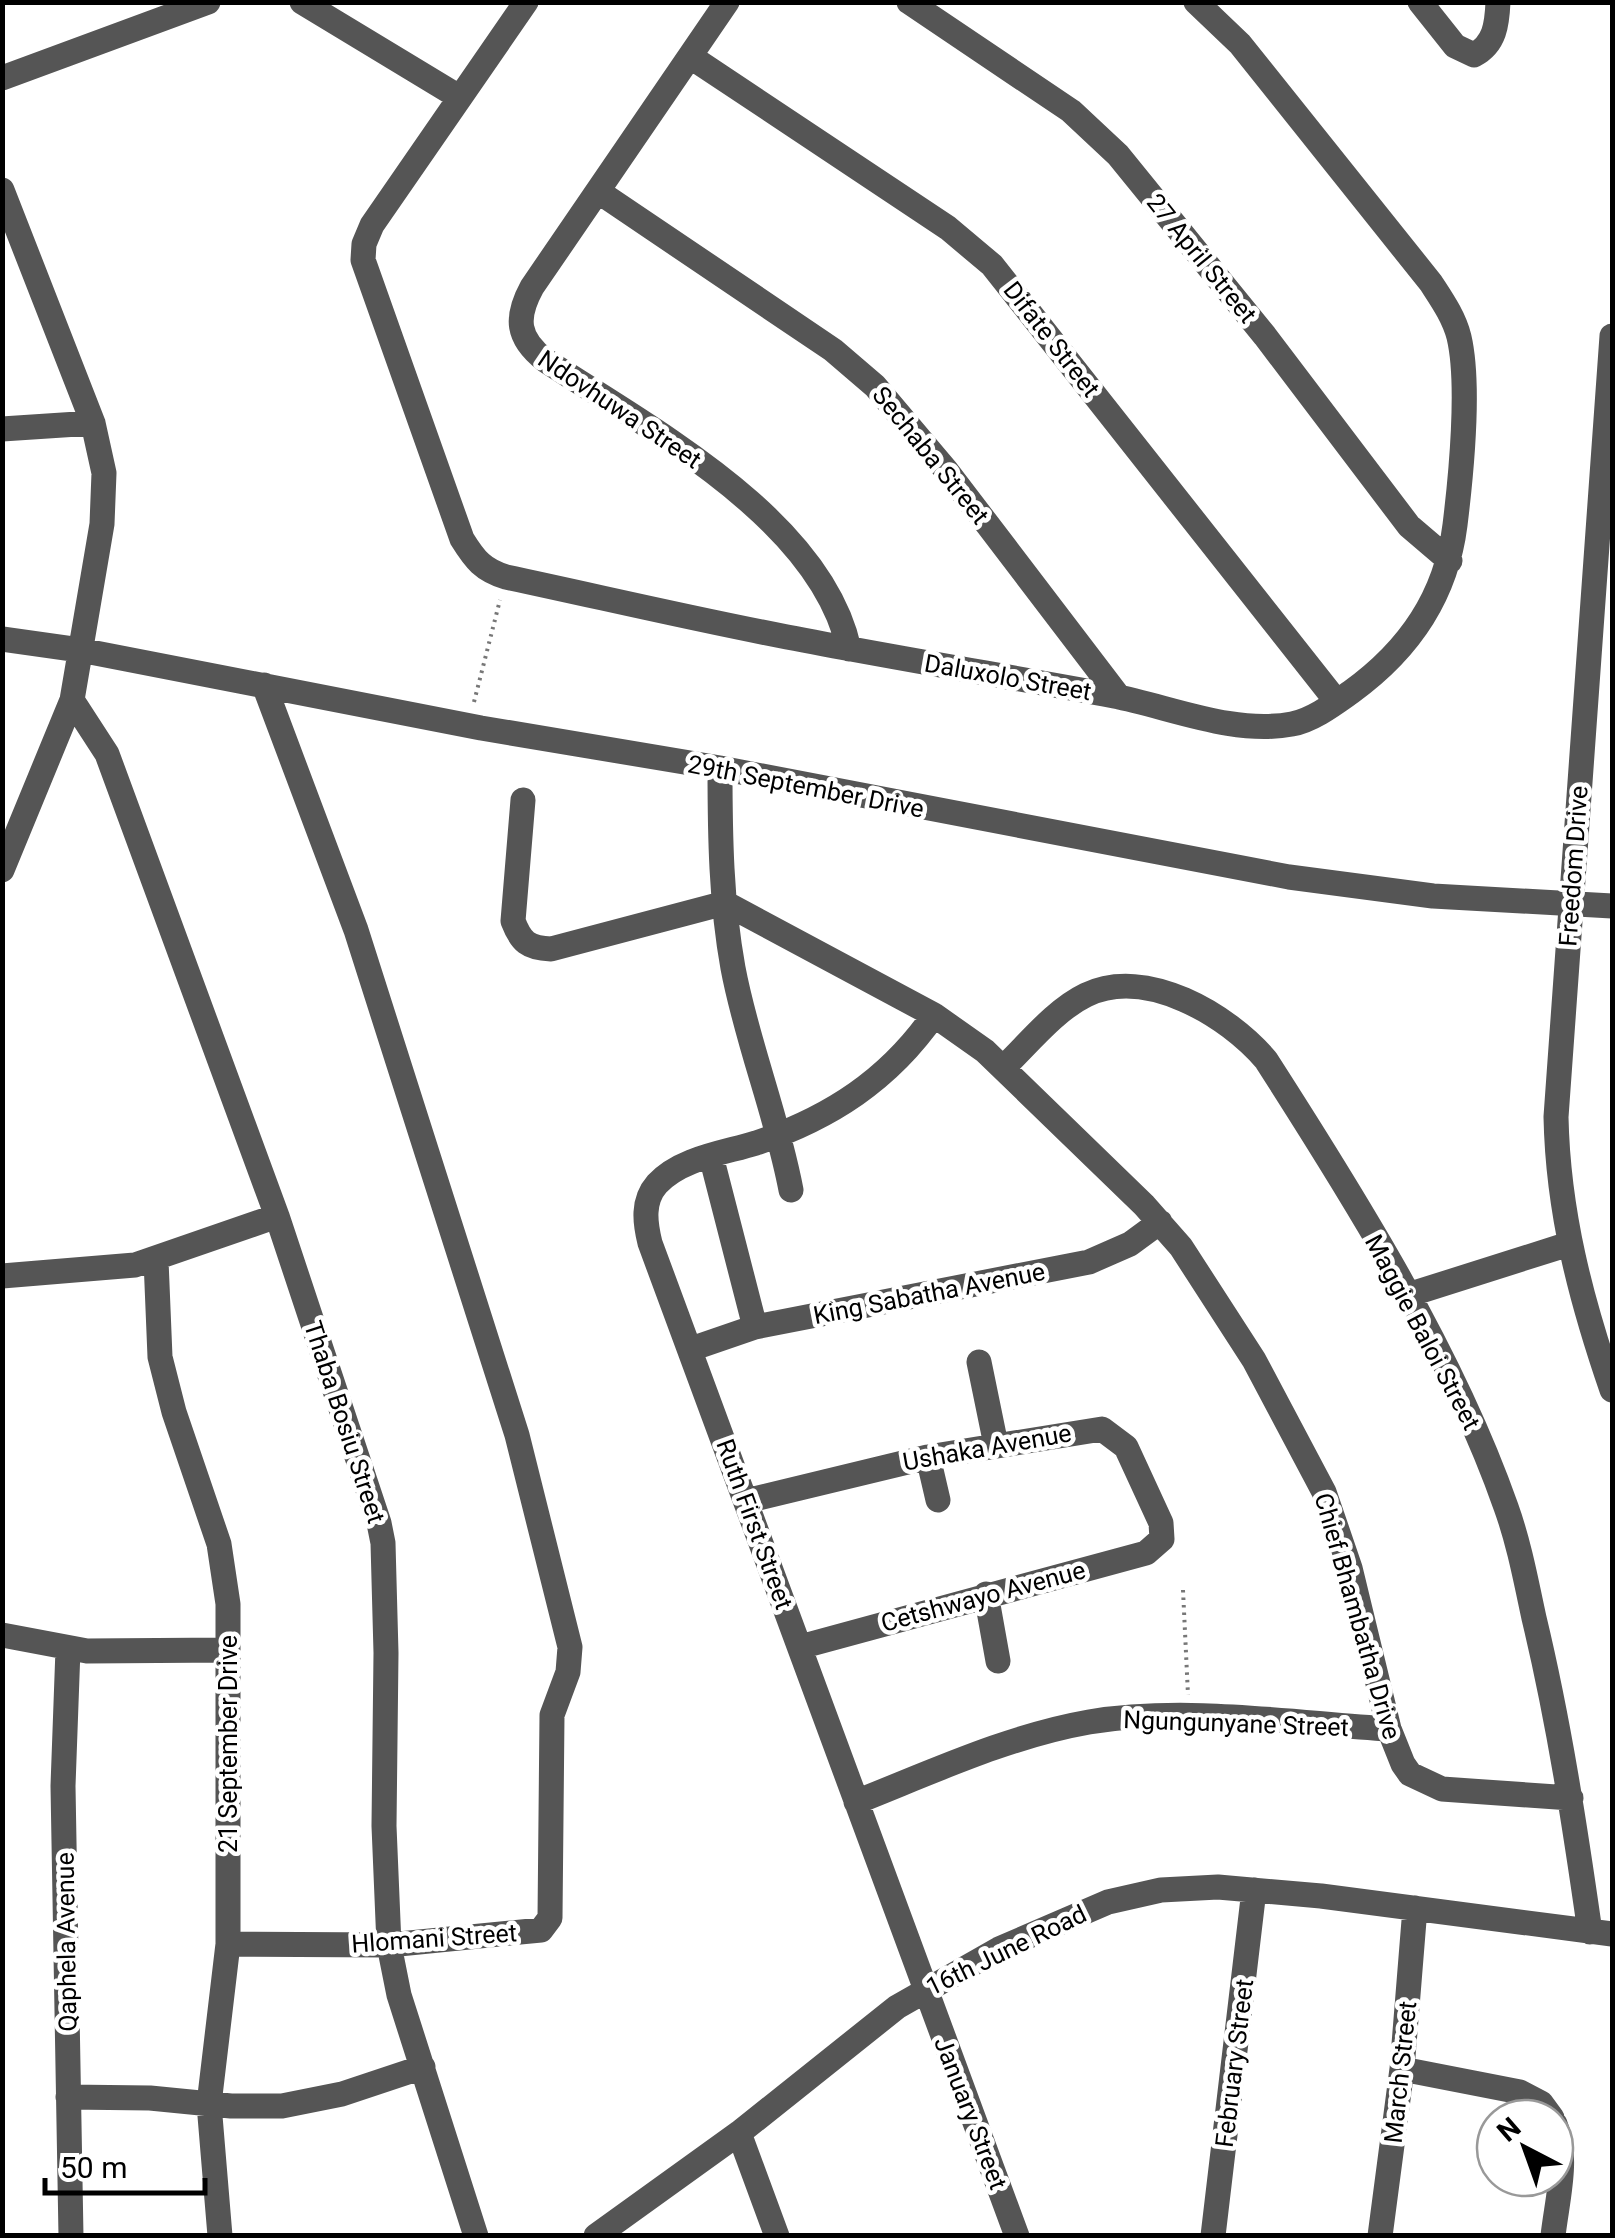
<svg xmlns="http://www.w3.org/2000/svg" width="1615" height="2238" viewBox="0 0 1615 2238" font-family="Roboto,sans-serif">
<rect width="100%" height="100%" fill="#fff"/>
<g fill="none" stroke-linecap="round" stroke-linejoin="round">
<path stroke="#777" stroke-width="4" stroke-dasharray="2.5 5" stroke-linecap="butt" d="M474,702L500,600
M1183,1590L1188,1695"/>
<path stroke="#555" stroke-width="25" d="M302,2L459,97
M526,2L372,225L364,244L363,260L462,539C475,560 483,570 506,577C600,597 693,619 787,637C896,658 1005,676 1114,696C1170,707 1234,735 1292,724C1313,720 1334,704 1351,692C1409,650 1446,597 1455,525C1461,476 1470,384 1459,337C1454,317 1442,300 1431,283L1240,44L1196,2
M727,2L532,287C515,318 517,338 545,360C648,428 821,519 849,649
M909,2L1071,111L1118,155L1265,336L1409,526L1450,561
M1420,2L1455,46L1474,55C1495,44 1497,24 1498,2
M691,57L948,228L992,265L1337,702
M2,78L208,2
M2,190L93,423L104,473L102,524L72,700L2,870
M599,192L833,350L875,386L946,470L1119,697
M1612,336L1556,1117C1558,1213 1581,1300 1612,1390
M2,429L93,423
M2,639L80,650L481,728L720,768L1289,877L1433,896L1612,906
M72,700L107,754L277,1216L379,1523L383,1543L386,1653L384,1826L389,1945L399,1995L476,2236
M720,768C720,835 721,902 733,968C747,1043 777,1115 791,1190
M523,800L513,921C521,942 528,948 551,949L725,903L934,1015L985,1051L1144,1205L1181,1247L1254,1360L1324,1492L1350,1568L1389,1729L1403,1764L1410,1774L1442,1789L1571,1798
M934,1015C889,1080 830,1118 756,1143C724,1153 681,1158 657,1184C642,1201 645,1223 650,1243L1017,2236
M1004,1067C1029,1043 1055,1010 1086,995C1146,966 1228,1015 1266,1060C1354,1197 1452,1353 1506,1507C1519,1543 1526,1581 1534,1618C1559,1722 1575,1827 1590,1932
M711,1156L755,1327
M156,1260L160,1357L174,1412L219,1544L228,1604V1944L209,2104L220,2236
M2,1276L135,1265L277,1216
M1408,1295L1569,1244
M691,1349L755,1327L1089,1262L1130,1244L1160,1222
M979,1362L996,1445
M928,1457L938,1500
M746,1501L928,1457L1102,1429L1126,1447L1161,1523L1162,1539L1146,1553L800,1647
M986,1594L998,1661
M2,1635L87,1651L228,1650
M68,1649L63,1786L71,2236
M856,1802C932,1772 1009,1736 1089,1722C1185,1706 1293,1723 1389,1729
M228,1944L389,1945L541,1930L550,1918L552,1715L568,1672L570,1647L517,1435L356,930L264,685
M1402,2069L1520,2092L1541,2103L1552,2118
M68,2097L150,2098L231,2106H282L342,2094L423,2067
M739,2133L777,2236
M596,2236L739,2133L897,2007L999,1949L1108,1902L1161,1890L1218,1887L1321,1896L1612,1934
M1213,2236L1254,1890
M1380,2236L1402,2069L1415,1908
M1553,2236C1557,2200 1569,2158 1555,2124"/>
</g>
<g text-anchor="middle" stroke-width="9" stroke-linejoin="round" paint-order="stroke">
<g font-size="25" fill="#000" stroke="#fff">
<text transform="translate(1202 258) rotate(51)" y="9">27 April Street</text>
<text transform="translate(1052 339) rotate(52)" y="9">Difate Street</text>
<text transform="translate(620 409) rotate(34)" y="9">Ndovhuwa Street</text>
<text transform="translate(931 455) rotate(51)" y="9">Sechaba Street</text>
<text transform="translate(1008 677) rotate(10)" y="9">Daluxolo Street</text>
<text transform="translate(806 786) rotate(11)" y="9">29th September Drive</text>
<text transform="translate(1573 866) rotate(-86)" y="9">Freedom Drive</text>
<text transform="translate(929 1293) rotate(-11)" y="9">King Sabatha Avenue</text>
<text transform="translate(1423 1332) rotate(62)" y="9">Maggie Baloi Street</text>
<text transform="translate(345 1422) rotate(72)" y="9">Thaba Bosiu Street</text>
<text transform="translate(987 1447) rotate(-10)" y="9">Ushaka Avenue</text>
<text transform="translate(755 1524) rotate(70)" y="9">Ruth First Street</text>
<text transform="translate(983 1596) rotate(-15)" y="9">Cetshwayo Avenue</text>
<text transform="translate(1358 1616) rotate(74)" y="9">Chief Bhambatha Drive</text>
<text transform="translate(1236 1723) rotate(2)" y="9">Ngungunyane Street</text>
<text transform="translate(228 1744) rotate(-90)" y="9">21 September Drive</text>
<text transform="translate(434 1938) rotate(-4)" y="9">Hlomani Street</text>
<text transform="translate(66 1942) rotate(-91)" y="9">Qaphela Avenue</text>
<text transform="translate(1006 1950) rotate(-26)" y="9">16th June Road</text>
<text transform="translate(1234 2063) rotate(-83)" y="9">February Street</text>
<text transform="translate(1400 2072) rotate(-84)" y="9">March Street</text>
<text transform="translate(971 2113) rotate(69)" y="9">January Street</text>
</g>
</g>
<rect width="1615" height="2238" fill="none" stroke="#000000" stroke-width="10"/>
<g transform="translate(1525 2148) rotate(319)"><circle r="48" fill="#ffffff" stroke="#999999" stroke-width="2.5"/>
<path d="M0-8L18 38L0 25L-18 38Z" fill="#000000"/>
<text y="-15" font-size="28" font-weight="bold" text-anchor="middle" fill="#000000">N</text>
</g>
<path d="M45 2178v15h160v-15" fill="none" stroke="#000000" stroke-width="5"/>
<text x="60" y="2178" font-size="30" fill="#000000" stroke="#ffffff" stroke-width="8" paint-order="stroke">50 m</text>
</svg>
